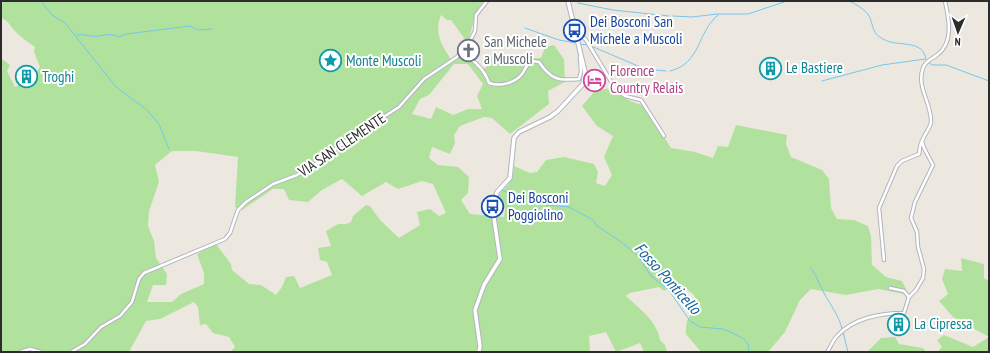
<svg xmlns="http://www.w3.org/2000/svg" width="990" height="353" viewBox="0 0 990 353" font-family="'PT Sans Narrow',sans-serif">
<rect width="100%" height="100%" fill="#ede8df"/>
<path fill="#b1e29d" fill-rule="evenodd" d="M4,1H484C473,12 474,28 467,42L451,20H447L441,15C434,32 441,45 451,59L464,57L480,68H486L492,56L501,59L503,55L518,64L533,58H541L545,47L554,45L564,59L565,82L548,91L549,104L510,134L492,118L484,117L460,126L454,135L455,143L450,154L432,147L429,158L438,165L458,167L469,177L468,193L461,200L470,214L504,217L505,209L498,198C500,190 506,189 510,182C513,177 513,171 514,166L530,173L537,172L546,160L564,157L594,164L598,172L596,183L605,186L612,175L604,157L613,136L597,126L582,106L595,91L611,88L630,101L644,106L671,148L695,152L713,158L718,146L728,147L736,125L787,135L786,144L791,157L822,170L829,179L831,208L837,219L854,220L868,226L871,236L872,265L886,277L902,281L906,289L904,294L878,289L846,295L811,289L800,300L785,332L768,352H701L686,334C686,317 688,317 701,307L693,294L680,284H675L664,291L659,287L630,293L626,296C640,309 657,321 660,340L665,345L667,352H644L640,343L616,352L606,332L589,336L590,352H230L235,347L229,337L213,333L206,324L200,325L198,307L194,302L160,319L146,321L129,352H1V58L10,65L7,71L15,87L31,79L40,67L34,52L35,47C28,42 20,37 14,30C9,24 9,22 2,18L1,5ZM454,64H468L483,84L477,96L482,109H468L453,115L436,107L431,119L412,114L420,99L429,95ZM172,151H196L238,157L235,207L242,210L273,189H284L289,200L308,202L322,190L342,179L362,196L386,182L398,189L422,181L433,184L446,213L439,216L430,209L417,212L420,225L399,238L380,220L370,206L366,205L353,216L351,222L346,224H338L326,231L331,246L318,248L320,260L327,262L332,275L300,288L294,276L286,277L282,287L276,295L261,285L249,284L232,270L231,264L216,244L197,254L204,273V284L181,294L172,302H147L153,285H166L167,274L156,258L154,241L148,226L149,211L159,182L155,165Z
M961,258L984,264V278L989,281V352H937L942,347L937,340L944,335L973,347L989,337L953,317L939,301L948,294L942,279L945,269L962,271Z
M895,337L899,344L923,348L926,352H867L881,338Z"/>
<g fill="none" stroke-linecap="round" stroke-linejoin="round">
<path stroke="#75c6ed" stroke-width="1" d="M41,1L52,15L65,23L116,87L146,109L154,118L159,124L169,149
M849,1C856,4 862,8 867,13C875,23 869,33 885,40C898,47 924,39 926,60L932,65H946L989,81
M578,3L613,10L669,16
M673,16L692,17L717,14H748L787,1
M525,28L559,40L576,43
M77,35C83,34 85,35 90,36C101,38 108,31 119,37L126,34L190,26L198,30L212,29
M579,44L588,45
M591,46L645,69L666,71
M670,71C701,64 697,32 718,15
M822,81L882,65L925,59
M502,190L513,195L538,201L545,205L569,207L593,220L597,226L620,241L638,256L651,276L668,289L690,321L700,327L723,329L737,335L744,339L748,344L749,352
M811,268C817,276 819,284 824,293C830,305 839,315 842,329
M843,332L848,352
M250,351L251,352"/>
<defs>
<path id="minor" d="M577,35L583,37L586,40L615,88L625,96L641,100L664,136
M461,52C474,61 484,68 489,83C500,87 515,83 522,74C526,69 525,65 532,61L539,62C551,80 559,81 579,79L581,72L580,57
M884,260L879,208L897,166L902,161L919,154C920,149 920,143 923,139C925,133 930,129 931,122C932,104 916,87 923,68C925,61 932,59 937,55C954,43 949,19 945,1
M890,288L904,291L909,297
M20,352L30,349L41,352
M71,352L85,344L101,327L120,316L132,302L139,279L144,273L225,239L230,233L238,210L246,202L273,184L297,175L312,167L345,142L399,107L424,79L457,57L471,39L475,31L476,15L487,1
M827,352C831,347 832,341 837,336C853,318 881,313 904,313L909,297L916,290L923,278L924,269L918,247L917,232L911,218L915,202L933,165L924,148L922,141"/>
<path id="secondary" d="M479,352L480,346L475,310L484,285L500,259L494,218V203L497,192L510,178L514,138L519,132L550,117L558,111L583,84L585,72L568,1"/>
</defs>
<use href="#minor" stroke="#b2b4bf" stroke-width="4.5"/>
<use href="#secondary" stroke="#b2b4bf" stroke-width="5.5"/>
<use href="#minor" stroke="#fff" stroke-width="2.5"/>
<use href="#secondary" stroke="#fff" stroke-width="3.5"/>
</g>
<defs>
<symbol id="bus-ring" viewBox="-11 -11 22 22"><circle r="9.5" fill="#fff" stroke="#1a4fb4" stroke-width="1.5"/><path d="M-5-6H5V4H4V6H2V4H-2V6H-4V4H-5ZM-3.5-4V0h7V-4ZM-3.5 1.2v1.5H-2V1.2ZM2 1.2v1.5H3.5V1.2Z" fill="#1a4fb4"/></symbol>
<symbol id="church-ring" viewBox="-11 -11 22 22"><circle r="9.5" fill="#fff" stroke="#6b7280" stroke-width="1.5"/><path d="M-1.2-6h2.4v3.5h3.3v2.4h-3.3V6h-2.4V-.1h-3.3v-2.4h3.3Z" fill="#6b7280"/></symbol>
<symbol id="sight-ring" viewBox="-11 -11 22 22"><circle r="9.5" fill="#fff" stroke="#0f9aa8" stroke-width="1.5"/><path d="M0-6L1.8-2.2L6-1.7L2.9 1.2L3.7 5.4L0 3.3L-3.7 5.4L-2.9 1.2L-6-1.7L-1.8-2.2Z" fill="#0f9aa8"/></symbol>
<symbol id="building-ring" viewBox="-11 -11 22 22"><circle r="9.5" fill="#fff" stroke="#0f9aa8" stroke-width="1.5"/><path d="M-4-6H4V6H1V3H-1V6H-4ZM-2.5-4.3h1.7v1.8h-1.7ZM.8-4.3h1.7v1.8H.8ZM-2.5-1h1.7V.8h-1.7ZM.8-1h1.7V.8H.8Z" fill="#0f9aa8"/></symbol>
<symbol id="hotel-ring" viewBox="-11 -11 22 22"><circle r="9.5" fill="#fff" stroke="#d1479c" stroke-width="1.5"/><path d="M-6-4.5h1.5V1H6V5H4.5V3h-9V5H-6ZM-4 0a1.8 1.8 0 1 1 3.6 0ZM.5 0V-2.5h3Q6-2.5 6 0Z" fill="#d1479c"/></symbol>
</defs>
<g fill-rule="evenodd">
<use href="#bus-ring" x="562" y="18" width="25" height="25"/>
<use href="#church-ring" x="456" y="38" width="25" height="25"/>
<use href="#sight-ring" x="318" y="48" width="25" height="25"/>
<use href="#building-ring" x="758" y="56" width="25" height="25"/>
<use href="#building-ring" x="14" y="64" width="25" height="25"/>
<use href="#hotel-ring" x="582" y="68" width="25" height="25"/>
<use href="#bus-ring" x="480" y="194" width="25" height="25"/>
<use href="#building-ring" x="886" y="312" width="25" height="25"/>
</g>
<g text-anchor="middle" stroke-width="4" stroke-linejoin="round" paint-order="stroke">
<g font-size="15" fill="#164399" stroke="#fff" text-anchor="start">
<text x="590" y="27">Dei Bosconi San<tspan x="590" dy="17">Michele a Muscoli</tspan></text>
<text x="508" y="203">Dei Bosconi<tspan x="508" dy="17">Poggiolino</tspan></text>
</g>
<g font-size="15" fill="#5b616d" stroke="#fff" text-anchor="start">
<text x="484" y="47">San Michele<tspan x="484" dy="17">a Muscoli</tspan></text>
</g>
<g font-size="15" fill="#0d838f" stroke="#fff" text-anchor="start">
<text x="346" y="66">Monte Muscoli</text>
<text x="786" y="73">Le Bastiere</text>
<text x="42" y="82">Troghi</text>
<text x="914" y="329">La Cipressa</text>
</g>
<g font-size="15" fill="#b23c85" stroke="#fff" text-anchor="start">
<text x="610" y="76">Florence<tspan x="610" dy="17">Country Relais</tspan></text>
</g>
<g font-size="15" fill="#2c2c2c" stroke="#fff">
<text transform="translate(342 145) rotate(-34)" y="5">VIA SAN CLEMENTE</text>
</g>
<g font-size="16" font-style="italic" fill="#10649c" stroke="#fff">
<text transform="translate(668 278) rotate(48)" y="6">Fosso Ponticello</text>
</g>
</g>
<rect width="990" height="353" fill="none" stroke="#2c2c2c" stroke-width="4"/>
<g transform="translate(958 32) rotate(182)" stroke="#ffffff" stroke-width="3" paint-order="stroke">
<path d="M0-3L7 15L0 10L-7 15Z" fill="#2c2c2c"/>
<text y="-6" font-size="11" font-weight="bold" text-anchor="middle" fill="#2c2c2c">N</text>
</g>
</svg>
